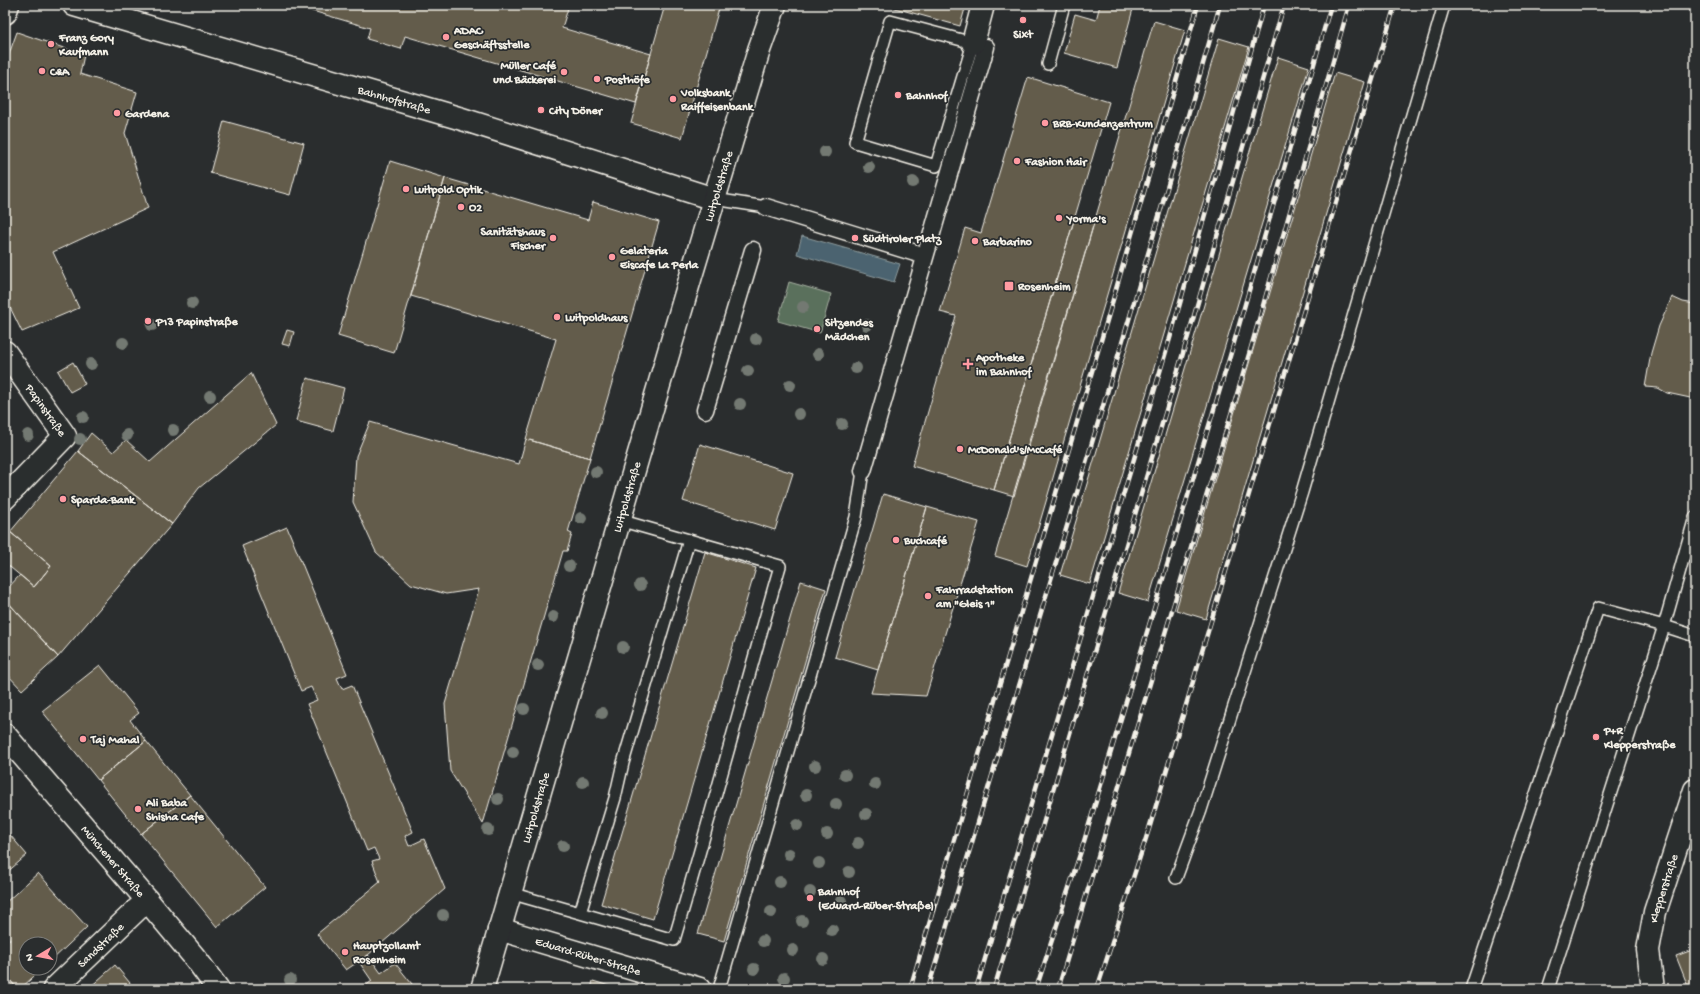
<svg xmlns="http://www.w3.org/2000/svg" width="1700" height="994" viewBox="0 0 1700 994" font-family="'Gochi Hand',sans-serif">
<rect width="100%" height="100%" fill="#2a2d2e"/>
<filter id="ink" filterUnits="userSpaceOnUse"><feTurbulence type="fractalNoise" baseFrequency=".025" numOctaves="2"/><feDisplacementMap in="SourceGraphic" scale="8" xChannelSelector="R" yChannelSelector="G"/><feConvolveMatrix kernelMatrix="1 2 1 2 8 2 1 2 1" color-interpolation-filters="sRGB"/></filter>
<g filter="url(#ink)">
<path fill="#5a705b" stroke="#a7b0a2" d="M789,282L831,294L820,333L778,321Z"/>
<path fill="#4b646f" stroke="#8f9c9f" d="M802,236L900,264L894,282L797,254Z"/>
<path fill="#635c4c" stroke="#f4f1e8" d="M292,5H569L562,28L651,54L636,104L405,36L401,49L367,39L370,28Z
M665,5H720L682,138L631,123Z
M884,5H966L960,26Z
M1100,5H1134L1117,68L1064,53L1075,14L1096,20Z
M1154,21L1185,30L1027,566L995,556Z
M17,32L84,55L80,74L137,92L125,133L148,208L53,252L79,308L22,332L5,297V65Z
M1219,38L1249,47L1090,584L1060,575Z
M1278,57L1309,67L1148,602L1118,593Z
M1335,73L1365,82L1206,619L1176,610Z
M1028,77L1109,102L994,490L912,466L956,316L940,312L946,293L965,228L981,233Z
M224,121L304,143L290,195L210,173Z
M390,161L445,178L394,353L338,336Z
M445,178L588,220L593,202L659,222L590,458L526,439L556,339L411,296Z
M1075,217L1094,223L1014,496L994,490Z
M1672,297L1683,302L1695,304V399L1667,393L1658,388L1645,387L1651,353L1659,326Z
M287,330L294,332L290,346L282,344Z
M73,362L85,384L70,392L58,371Z
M251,373L276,425L199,488L172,524L78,451L91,433L113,452L126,440L150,462Z
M307,378L344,388L333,431L296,421Z
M5,382L10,392L5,394Z
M370,422L519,464L526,439L590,458L568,532L572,534L567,551H563L483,824L450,771L445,704L479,589L446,594L411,584L376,552L353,502L356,456Z
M700,444L793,473L775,530L683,501Z
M78,451L172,524L58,657L5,599V591L20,575L34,587L51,566L10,532Z
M883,494L927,507L878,670L835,657Z
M927,507L979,522L926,696L871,693Z
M287,527L347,674L337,678L342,689L352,685L413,832L405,836L409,846L424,839L445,889L368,955L346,970L317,934L380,882L372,861L379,859L374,848L367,851L307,704L317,700L311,687L301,691L242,546Z
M10,532L51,566L34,587L5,563V539Z
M705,552L756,568L653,919L601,904Z
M801,581L826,589L724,941L698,934Z
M5,599L58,657L22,690L5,672Z
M100,665L139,713L130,720L146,741L98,780L42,711Z
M146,741L190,795L141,834L98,780Z
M190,795L265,887L217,927L141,834Z
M5,829L27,855L5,874Z
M38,873L87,927L50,962V944H26V968H43L20,989H18L5,975V944L10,939L5,933V903Z
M1695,949V989H1689L1676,956Z
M368,955L381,973L395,963L416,989H361L372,981L359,962Z
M115,965L135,989H88Z
M5,975L18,989H5Z
M593,981L619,989H591Z"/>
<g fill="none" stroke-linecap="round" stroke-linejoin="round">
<defs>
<path id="service" d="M890,21L973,43L936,166L855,142Z
M1048,64L1064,5
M714,199L766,207
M1695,517L1664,626L1695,636
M1176,878L1201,810L1302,492L1444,5
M510,893L674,940C711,816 744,691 780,566L619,520
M580,913L615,798L623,763L689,540
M719,989L856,517L863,471
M1471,989L1598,608L1664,626L1548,989"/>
<path id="pedestrian" d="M766,207L925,256
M705,410L753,250
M863,471L986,47"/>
<g id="minor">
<path id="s1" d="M74,5L462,119L714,199"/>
<path d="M5,13L8,5"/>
<path d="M973,43L983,5"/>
<path id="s2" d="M5,352L65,436L5,498"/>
<path id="s3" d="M5,735L147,900L196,959L218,989"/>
<path id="s4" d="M499,929L700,989"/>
<path id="s5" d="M54,989L147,900"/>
</g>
<g id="tertiary">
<path id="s6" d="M1653,989L1648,950L1655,912L1695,790"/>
</g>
<g id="secondary">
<path id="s7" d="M482,989L691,276L759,50L775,5"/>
</g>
</defs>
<use href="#service" stroke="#f4f1e8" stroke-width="14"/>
<use href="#pedestrian" stroke="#f4f1e8" stroke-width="19"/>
<use href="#minor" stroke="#f4f1e8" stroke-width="25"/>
<use href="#tertiary" stroke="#f4f1e8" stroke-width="25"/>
<use href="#secondary" stroke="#f4f1e8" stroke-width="25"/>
<use href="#service" stroke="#2a2d2e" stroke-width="11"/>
<use href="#pedestrian" stroke="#2a2d2e" stroke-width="16"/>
<use href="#minor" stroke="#2a2d2e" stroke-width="22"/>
<use href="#tertiary" stroke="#2a2d2e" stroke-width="22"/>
<use href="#secondary" stroke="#2a2d2e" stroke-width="22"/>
<defs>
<path id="rail" d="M910,989L1110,310L1198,5
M928,989L1130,316L1220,5
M976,989L1173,328L1264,5
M994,989L1189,333L1284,5
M1036,989L1082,848L1233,346L1331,5
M1058,989L1250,351L1349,5
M1097,989L1149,829L1395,5"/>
</defs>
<use href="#rail" stroke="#f4f1e8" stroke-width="4.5"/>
<use href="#rail" stroke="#2a2d2e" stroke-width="3" stroke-dasharray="9" stroke-linecap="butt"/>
</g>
<g fill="#737972">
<circle cx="825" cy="152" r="6"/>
<circle cx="869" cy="167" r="6"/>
<circle cx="913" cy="182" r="6"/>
<circle cx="192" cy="303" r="6"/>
<circle cx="803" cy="307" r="6"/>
<circle cx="152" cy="325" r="6"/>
<circle cx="867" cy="325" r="6"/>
<circle cx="756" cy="339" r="6"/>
<circle cx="123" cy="343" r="6"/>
<circle cx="818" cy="354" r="6"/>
<circle cx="91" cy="364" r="6"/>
<circle cx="856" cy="368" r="6"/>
<circle cx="748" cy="371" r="6"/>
<circle cx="790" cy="385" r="6"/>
<circle cx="210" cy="396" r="6"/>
<circle cx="740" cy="404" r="6"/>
<circle cx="799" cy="414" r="6"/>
<circle cx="83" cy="417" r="6"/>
<circle cx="842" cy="424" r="6"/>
<circle cx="173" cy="430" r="6"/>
<circle cx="28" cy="435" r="6"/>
<circle cx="127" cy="435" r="6"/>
<circle cx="80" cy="439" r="6"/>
<circle cx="596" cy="472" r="6"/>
<circle cx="581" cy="518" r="6"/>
<circle cx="569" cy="566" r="6"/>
<circle cx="640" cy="585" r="6"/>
<circle cx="553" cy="617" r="6"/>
<circle cx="623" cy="647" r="6"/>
<circle cx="538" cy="665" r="6"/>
<circle cx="524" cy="709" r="6"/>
<circle cx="602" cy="713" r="6"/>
<circle cx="513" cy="752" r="6"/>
<circle cx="815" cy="766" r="6"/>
<circle cx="845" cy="775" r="6"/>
<circle cx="583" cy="782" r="6"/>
<circle cx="875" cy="784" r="6"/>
<circle cx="806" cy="795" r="6"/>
<circle cx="498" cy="799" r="6"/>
<circle cx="836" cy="804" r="6"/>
<circle cx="866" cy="814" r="6"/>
<circle cx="797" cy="825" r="6"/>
<circle cx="488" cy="830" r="6"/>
<circle cx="827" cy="834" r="6"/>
<circle cx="858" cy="843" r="6"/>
<circle cx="563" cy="846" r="6"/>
<circle cx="789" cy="854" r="6"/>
<circle cx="819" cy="863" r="6"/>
<circle cx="849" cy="872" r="6"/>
<circle cx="780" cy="882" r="6"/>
<circle cx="810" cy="892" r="6"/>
<circle cx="841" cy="901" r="6"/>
<circle cx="771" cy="912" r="6"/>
<circle cx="443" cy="915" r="6"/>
<circle cx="802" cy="921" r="6"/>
<circle cx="832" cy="930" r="6"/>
<circle cx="763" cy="941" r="6"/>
<circle cx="793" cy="950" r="6"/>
<circle cx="823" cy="959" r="6"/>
<circle cx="754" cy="969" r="6"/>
<circle cx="784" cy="978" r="6"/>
<circle cx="290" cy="980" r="6"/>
</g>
</g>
<g fill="#ff9aa2" stroke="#2a2d2e" stroke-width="1.5">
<circle cx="1023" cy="20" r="4"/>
<circle cx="446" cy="37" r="4"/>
<circle cx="51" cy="44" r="4"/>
<circle cx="42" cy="71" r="4"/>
<circle cx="564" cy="72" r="4"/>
<circle cx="597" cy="79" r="4"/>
<circle cx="898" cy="95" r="4"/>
<circle cx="673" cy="99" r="4"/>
<circle cx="541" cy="110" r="4"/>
<circle cx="117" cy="113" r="4"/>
<circle cx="1045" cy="123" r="4"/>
<circle cx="1017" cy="161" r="4"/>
<circle cx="406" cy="189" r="4"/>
<circle cx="461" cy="207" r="4"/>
<circle cx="1059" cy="218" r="4"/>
<circle cx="553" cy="238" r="4"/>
<circle cx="855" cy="238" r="4"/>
<circle cx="975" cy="241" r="4"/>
<circle cx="612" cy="257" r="4"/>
<rect x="1004" y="281" width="10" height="10" rx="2"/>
<circle cx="557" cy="317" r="4"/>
<circle cx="148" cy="321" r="4"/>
<circle cx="817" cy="329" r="4"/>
<path d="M966 358h4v4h4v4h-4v4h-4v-4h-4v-4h4z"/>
<circle cx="960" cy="449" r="4"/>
<circle cx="63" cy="499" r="4"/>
<circle cx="896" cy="540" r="4"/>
<circle cx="928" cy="596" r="4"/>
<circle cx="1596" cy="737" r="4"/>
<circle cx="83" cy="739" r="4"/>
<circle cx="138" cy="809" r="4"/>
<circle cx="810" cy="898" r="4"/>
<circle cx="345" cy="952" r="4"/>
</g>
<g text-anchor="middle" stroke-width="3.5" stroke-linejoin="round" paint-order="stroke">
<g font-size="12" font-weight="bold" fill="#f4f1e8" stroke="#2a2d2e" text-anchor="start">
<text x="454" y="34">ADAC<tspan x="454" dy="14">Geschäftsstelle</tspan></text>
<text x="1023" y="38" text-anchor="middle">Sixt</text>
<text x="59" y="41">Franz Gory<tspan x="59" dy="14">Kaufmann</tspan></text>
<text x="556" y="69" text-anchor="end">Müller Café<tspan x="556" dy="14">und Bäckerei</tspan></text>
<text x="50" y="75">C&amp;A</text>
<text x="605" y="83">Posthöfe</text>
<text x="681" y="96">Volksbank<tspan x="681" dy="14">Raiffeisenbank</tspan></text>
<text x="906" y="99">Bahnhof</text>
<text x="549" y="114">City Döner</text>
<text x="125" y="117">Gardena</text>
<text x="1053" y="127">BRB-Kundenzentrum</text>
<text x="1025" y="165">Fashion Hair</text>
<text x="414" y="193">Luitpold Optik</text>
<text x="469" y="211">O2</text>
<text x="1067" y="222">Yorma's</text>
<text x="545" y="235" text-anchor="end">Sanitätshaus<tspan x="545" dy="14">Fischer</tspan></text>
<text x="863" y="242">Südtiroler Platz</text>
<text x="983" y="245">Barbarino</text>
<text x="620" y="254">Gelateria<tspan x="620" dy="14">Eiscafe La Perla</tspan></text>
<text x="1018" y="290">Rosenheim</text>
<text x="565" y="321">Luitpoldhaus</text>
<text x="156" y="325">P13 Papinstraße</text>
<text x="825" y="326">Sitzendes<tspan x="825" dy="14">Mädchen</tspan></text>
<text x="976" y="361">Apotheke<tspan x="976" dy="14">im Bahnhof</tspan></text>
<text x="968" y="453">McDonald's/McCafé</text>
<text x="71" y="503">Sparda-Bank</text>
<text x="904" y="544">Buchcafé</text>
<text x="936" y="593">Fahrradstation<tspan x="936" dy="14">am "Gleis 1"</tspan></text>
<text x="1604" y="734">P+R<tspan x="1604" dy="14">Klepperstraße</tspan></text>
<text x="91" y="743">Taj Mahal</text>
<text x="146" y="806">Ali Baba<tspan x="146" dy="14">Shisha Cafe</tspan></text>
<text x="818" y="895">Bahnhof<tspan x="818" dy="14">(Eduard-Rüber-Straße)</tspan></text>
<text x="353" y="949">Hauptzollamt<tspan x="353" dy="14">Rosenheim</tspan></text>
</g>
<g font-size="12" fill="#f4f1e8" stroke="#2a2d2e">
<text dy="4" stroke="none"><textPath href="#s1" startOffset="334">Bahnhofstraße</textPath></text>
<text dy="4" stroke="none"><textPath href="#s7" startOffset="837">Luitpoldstraße</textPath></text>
<text dy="4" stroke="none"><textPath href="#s2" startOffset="71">Papinstraße</textPath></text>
<text dy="4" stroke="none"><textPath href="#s7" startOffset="513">Luitpoldstraße</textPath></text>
<text dy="4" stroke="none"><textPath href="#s7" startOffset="189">Luitpoldstraße</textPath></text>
<text dy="4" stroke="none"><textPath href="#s3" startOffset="166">Münchener Straße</textPath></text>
<text dy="4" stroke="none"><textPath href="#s6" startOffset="103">Klepperstraße</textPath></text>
<text dy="4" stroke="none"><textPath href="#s5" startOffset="64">Sandstraße</textPath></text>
<text dy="4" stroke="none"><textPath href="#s4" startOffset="93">Eduard-Rüber-Straße</textPath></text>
</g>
</g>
<rect width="1700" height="994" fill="none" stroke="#2a2d2e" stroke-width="20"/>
<rect x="10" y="10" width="1680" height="974" fill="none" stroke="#f4f1e8" stroke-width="1.5" filter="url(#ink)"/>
<g transform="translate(38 956) rotate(260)"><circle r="19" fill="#2a2d2e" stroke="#7b7b78"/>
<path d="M0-3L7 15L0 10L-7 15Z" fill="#ff9aa2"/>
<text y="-6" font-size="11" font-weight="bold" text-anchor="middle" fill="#f4f1e8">N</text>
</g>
</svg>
